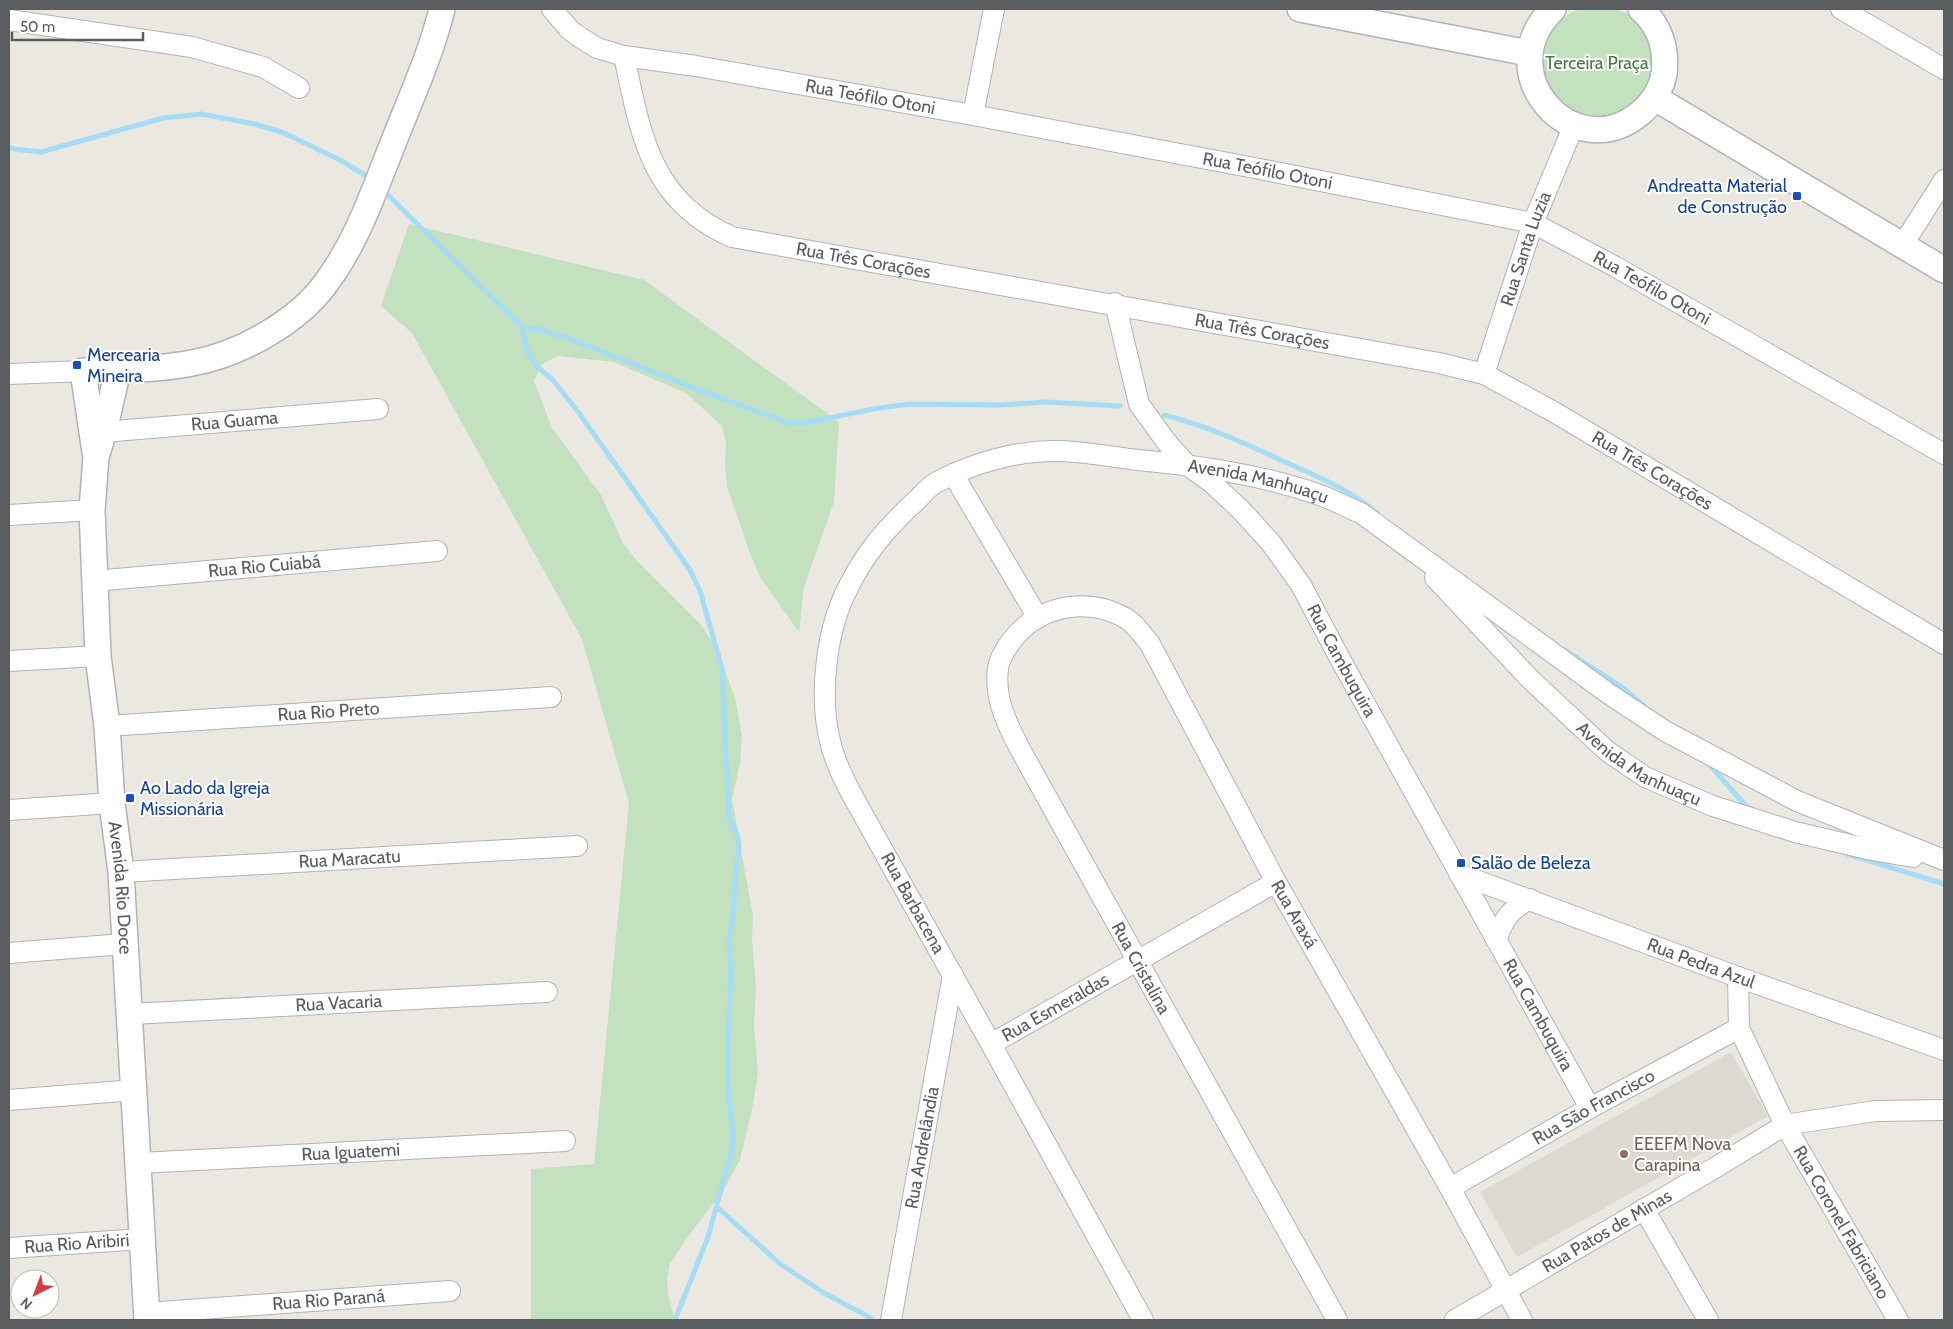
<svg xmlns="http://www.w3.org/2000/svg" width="1953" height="1329" viewBox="0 0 1953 1329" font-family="Cabin,sans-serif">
<rect width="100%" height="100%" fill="#ebe7e1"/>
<path fill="#ddd9d2" d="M1731,1052L1768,1116L1517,1257L1480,1192Z"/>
<path fill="#c3e0bf" d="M1542 62a56 56 0 1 1 112 0a56 56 0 1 1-112 0Z
M409,224L644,280L839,422L834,502L804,587L799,632L760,577L750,553L727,487L725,463L726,444L722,426L686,393L614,362L558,356L542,364L534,381L552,428L601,495L623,543L637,561L701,625L717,649L735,698L742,736L740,763L732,799L753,916L752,939L756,988L754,1026L758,1072L754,1100L740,1160L721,1194L689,1235L670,1264L667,1278L668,1294L675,1320H531V1169L594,1164L629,803L582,639L412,333L381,306Z"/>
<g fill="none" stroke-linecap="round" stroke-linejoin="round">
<path stroke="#a6ddf5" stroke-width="5" d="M9,147L14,149L41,152L163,118L201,114L255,124L284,133L342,161L365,175
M389,196L522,327L527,350L535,365L553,380L579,413L690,570L700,591L722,668L729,819L737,834L739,846L735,882L734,907L729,942L731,976L728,1038V1089L733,1137L732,1150L708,1237L675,1320
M522,327L542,330L565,337L707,393L789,423H805L873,409L909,404L1000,405L1046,402L1120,406
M1164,415C1205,425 1244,443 1283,461C1316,476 1349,489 1377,513
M1565,650L1626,690L1644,706
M1708,763L1746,806L1752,809
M1847,854L1944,884
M717,1207L779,1263L824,1293L871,1318"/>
<defs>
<g id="minor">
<path id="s1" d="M552,9L570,30L578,36L597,48L624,56L696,66L973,115L1260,169L1533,223L1614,266L1944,454"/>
<path d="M1841,9L1944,69"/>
<path d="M9,20L192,47L263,67L299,88"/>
<path id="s2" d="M624,56C641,135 650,201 732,237L1439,363L1484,374L1554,412L1944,644"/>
<path d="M973,115L994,9"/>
<path d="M1902,246L1944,180"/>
<path id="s3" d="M1115,303L1139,404L1168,444L1187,465L1212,483L1240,509L1271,543L1301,585L1339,657L1590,1108"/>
<path d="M9,374L83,371"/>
<path id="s4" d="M1484,374L1533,223L1574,125"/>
<path id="s5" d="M91,433L378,409"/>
<path d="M953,474L1038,618"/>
<path d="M9,515L92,510"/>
<path id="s6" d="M1435,578L1530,679L1607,751L1645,777L1713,806L1795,832L1872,850L1913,857"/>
<path id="s7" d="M94,581L437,551"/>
<path d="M9,661L98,656"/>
<path id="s8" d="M107,726L551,697"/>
<path d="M9,810L112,803"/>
<path id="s9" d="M121,872L577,846"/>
<path id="s10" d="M1459,874L1738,977L1944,1050"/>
<path d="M1496,940C1504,919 1509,910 1530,899"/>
<path d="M9,953L124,944"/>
<path id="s11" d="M1738,977L1739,1028L1785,1125L1898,1320"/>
<path id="s12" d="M131,1014L547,992"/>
<path id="s13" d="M991,1044L1276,882"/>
<path d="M9,1100L135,1090"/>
<path id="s14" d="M139,1163L565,1141"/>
<path id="s15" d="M1450,1188L1590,1108L1739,1028"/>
<path d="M1644,1209L1708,1320"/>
<path id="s16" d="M9,1248L143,1239"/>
<path id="s17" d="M147,1313L450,1291"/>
<path id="s18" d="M891,1320L953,975"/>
<path id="s19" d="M1143,1320L991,1044L851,793C842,776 834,759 830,741C819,697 826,634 845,594C863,555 886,528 917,500C923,494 929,486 937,482C973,463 1015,451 1055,451C1083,451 1111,457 1138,460C1199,466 1259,474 1317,494C1332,499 1346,507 1361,513L1609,694L1665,731L1797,801L1944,860"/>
<path id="s20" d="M1337,1320L1020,749C1007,724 994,698 998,669C999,658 1006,648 1013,639C1040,605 1089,596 1127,619C1136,625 1143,635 1150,644L1276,882L1450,1188L1522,1320"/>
<path id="s21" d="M1455,1320L1713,1169L1785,1125L1875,1111L1944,1110"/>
</g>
<g id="tertiary">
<path d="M1300,9L1529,53"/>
<path d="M1553,9C1488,73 1573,166 1638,115C1651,105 1661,90 1664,74C1667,49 1660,26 1641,9"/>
<path d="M1655,98L1944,270"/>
<path id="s22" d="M118,370L104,431L96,457L92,510L98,656L107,726L112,803L121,872L147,1320"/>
<path d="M95,452L83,371C119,370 157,370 192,363C239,355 298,322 326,283C356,243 372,196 390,151C408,104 430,58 442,9"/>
</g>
</defs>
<use href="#minor" stroke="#b1b4b7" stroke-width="22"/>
<use href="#tertiary" stroke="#b1b4b7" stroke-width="28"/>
<use href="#minor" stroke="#fff" stroke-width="20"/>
<use href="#tertiary" stroke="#fff" stroke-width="25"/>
</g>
<g fill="#1a4fb4" stroke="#fff" stroke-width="2">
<rect x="1792" y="191" width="10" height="10" rx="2.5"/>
<rect x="72" y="360" width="10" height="10" rx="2.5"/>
<rect x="125" y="793" width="10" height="10" rx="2.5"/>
<rect x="1456" y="858" width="10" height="10" rx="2.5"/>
</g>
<circle fill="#8d6e63" stroke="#fff" stroke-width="2" cx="1624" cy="1154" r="5"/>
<g text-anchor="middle" stroke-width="4" stroke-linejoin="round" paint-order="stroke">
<g font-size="18" fill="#417c3c" stroke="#fff">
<text x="1597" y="69">Terceira Praça</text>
</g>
<g font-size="18" fill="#595d60" stroke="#fff">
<text dy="6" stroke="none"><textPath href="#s1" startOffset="338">Rua Teófilo Otoni</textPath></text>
<text dy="6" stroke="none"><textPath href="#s1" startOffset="742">Rua Teófilo Otoni</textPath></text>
<text dy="6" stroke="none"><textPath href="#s4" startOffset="132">Rua Santa Luzia</textPath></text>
<text dy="6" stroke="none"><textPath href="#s2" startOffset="355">Rua Três Corações</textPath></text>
<text dy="6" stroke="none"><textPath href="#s1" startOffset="1148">Rua Teófilo Otoni</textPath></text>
<text dy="6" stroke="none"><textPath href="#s2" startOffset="760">Rua Três Corações</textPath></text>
<text dy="6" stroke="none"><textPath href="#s5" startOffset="144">Rua Guama</textPath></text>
<text dy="6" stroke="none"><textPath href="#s2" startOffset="1180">Rua Três Corações</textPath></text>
<text dy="6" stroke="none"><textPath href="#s19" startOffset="1284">Avenida Manhuaçu</textPath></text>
<text dy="6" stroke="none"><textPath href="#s7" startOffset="171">Rua Rio Cuiabá</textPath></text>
<text dy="6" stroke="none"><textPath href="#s3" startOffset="434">Rua Cambuquira</textPath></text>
<text dy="6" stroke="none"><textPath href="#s8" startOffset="222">Rua Rio Preto</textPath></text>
<text dy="6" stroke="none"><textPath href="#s6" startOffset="278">Avenida Manhuaçu</textPath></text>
<text dy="6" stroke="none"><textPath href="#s9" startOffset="229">Rua Maracatu</textPath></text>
<text dy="6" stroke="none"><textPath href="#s22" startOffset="522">Avenida Rio Doce</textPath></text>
<text transform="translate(913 903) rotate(61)" y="6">Rua Barbacena</text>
<text dy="6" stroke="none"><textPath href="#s20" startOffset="1238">Rua Araxá</textPath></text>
<text dy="6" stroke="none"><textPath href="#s10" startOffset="258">Rua Pedra Azul</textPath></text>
<text transform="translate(1141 968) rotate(61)" y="6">Rua Cristalina</text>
<text dy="6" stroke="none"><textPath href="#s12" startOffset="208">Rua Vacaria</textPath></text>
<text dy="6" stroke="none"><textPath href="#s13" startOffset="74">Rua Esmeraldas</textPath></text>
<text dy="6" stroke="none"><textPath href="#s3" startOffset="839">Rua Cambuquira</textPath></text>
<text dy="6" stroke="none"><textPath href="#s15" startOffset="165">Rua São Francisco</textPath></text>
<text dy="6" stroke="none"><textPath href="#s18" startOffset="175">Rua Andrelândia</textPath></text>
<text dy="6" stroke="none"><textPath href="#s14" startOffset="212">Rua Iguatemi</textPath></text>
<text dy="6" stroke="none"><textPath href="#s11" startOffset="271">Rua Coronel Fabriciano</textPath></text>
<text dy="6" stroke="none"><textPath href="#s21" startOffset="176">Rua Patos de Minas</textPath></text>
<text dy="6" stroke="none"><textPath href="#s16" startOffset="68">Rua Rio Aribiri</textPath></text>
<text dy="6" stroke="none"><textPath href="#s17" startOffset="182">Rua Rio Paraná</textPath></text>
</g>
<g font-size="18" fill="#164399" stroke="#fff" text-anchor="start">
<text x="1787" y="192" text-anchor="end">Andreatta Material<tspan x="1787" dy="21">de Construção</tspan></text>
<text x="87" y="361">Mercearia<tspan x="87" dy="21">Mineira</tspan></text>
<text x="140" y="794">Ao Lado da Igreja<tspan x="140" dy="21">Missionária</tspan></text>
<text x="1471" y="869">Salão de Beleza</text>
</g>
<g font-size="18" fill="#785e54" stroke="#fff" text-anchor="start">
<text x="1634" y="1150">EEEFM Nova<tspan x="1634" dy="21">Carapina</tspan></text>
</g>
</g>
<rect width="1953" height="1329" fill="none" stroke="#595d60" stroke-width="20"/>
<g transform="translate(35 1294) rotate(222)"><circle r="24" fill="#ffffff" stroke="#bdbebf"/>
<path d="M0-4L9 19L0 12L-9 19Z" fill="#d63c43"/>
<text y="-8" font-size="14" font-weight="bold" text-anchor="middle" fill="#595d60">N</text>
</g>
<path d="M12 32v8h131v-8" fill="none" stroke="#595d60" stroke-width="2.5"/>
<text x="20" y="32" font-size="15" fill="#595d60" stroke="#ffffff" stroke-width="4" paint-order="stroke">50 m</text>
</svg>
